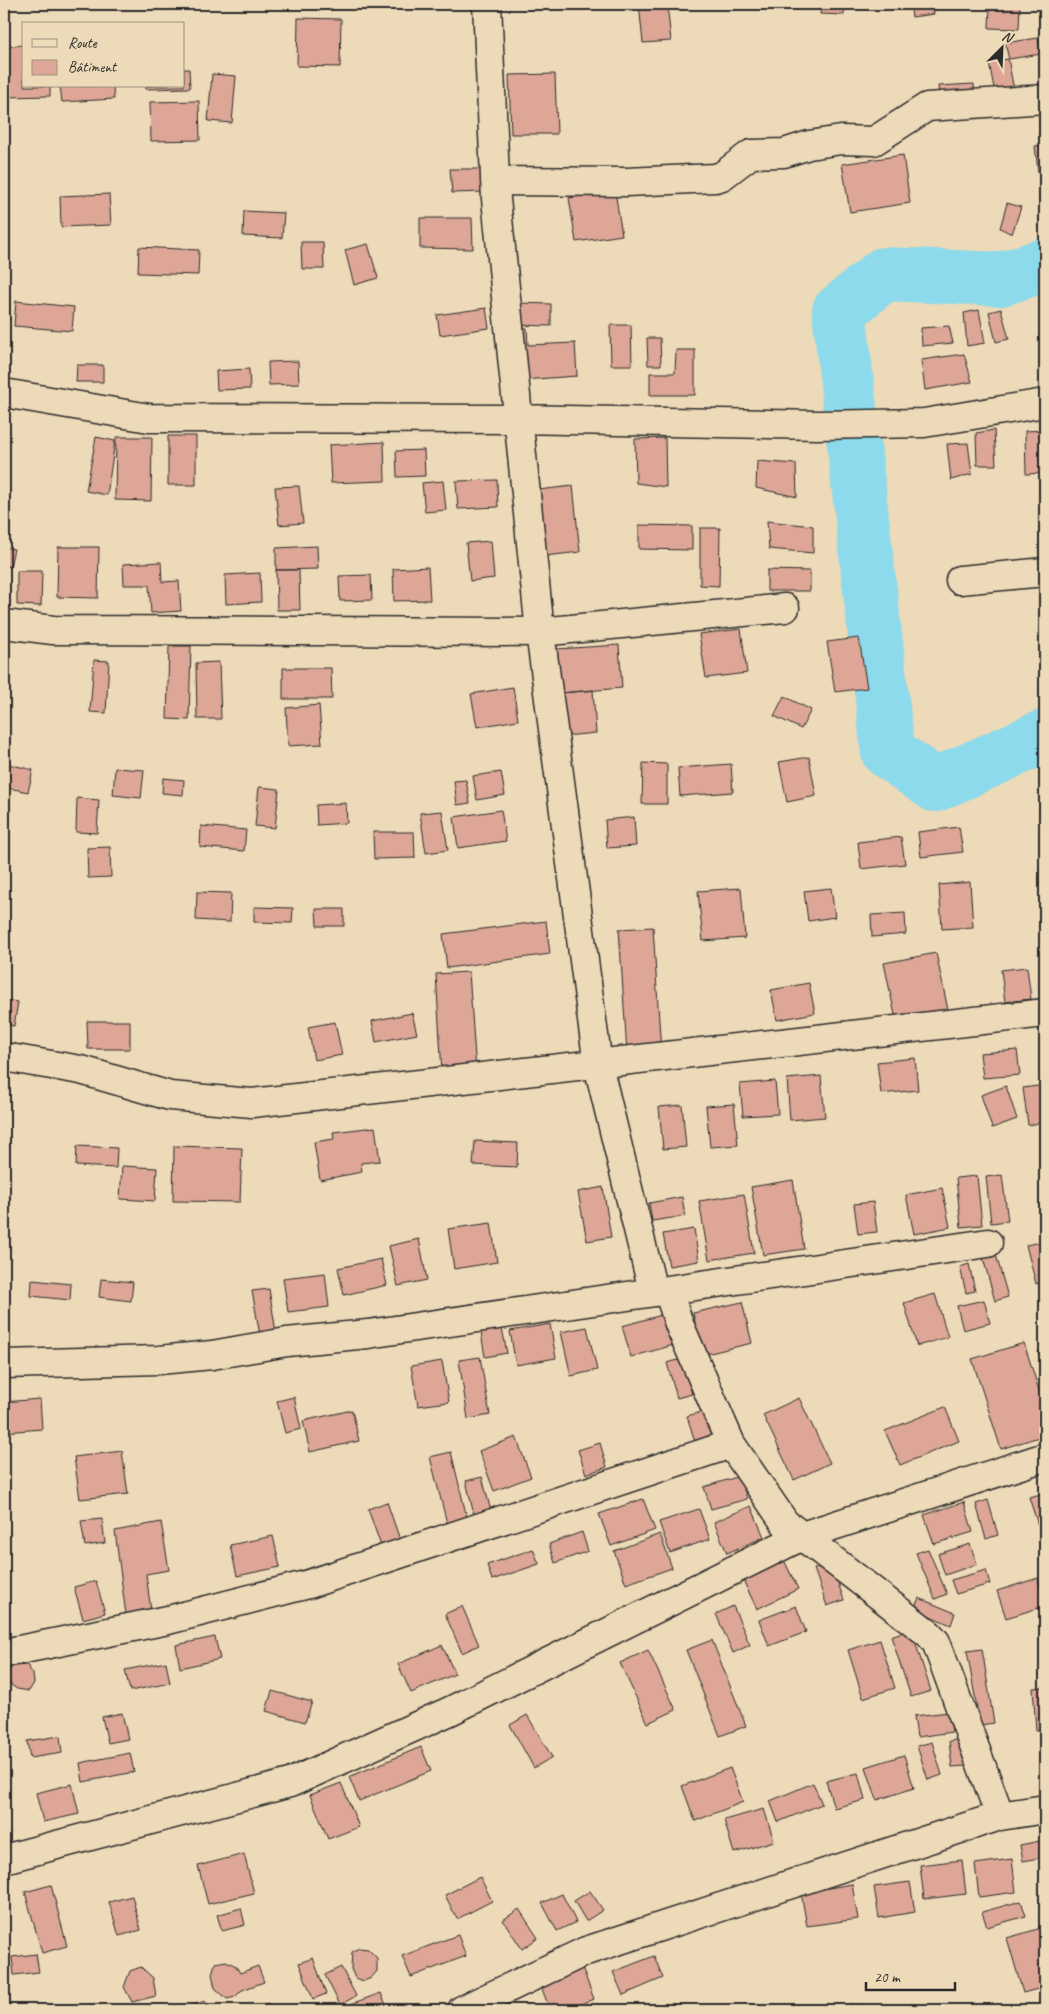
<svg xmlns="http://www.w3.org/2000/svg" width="1049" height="2014" viewBox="0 0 1049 2014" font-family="Caveat,sans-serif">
<rect width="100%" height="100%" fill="#eddab8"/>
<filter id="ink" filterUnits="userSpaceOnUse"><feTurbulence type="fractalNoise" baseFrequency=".02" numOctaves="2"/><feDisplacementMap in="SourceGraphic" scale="10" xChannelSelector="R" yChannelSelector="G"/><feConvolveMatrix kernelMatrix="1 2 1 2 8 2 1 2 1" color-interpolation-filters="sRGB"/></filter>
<g filter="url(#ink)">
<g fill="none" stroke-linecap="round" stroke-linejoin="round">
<path stroke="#8cdaeb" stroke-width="54" d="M1045,265L1001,279L884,274L839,311L888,752L935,785L1045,736"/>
</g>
<path fill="#dda696" stroke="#2b2b2b" d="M639,4H667L671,41L643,43Z
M821,4H845L844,15L820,14Z
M910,4H933L934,14L912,17Z
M990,4H1020L1019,29L989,28Z
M298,18L341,19L340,67L297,66Z
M1038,38L1041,54L1009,59L1005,43Z
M24,45V86H50V96L6,97L4,46Z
M1008,59L1015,95L996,99L989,62Z
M184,69H189L190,88L146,89V86H184Z
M212,74L236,76L232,123L208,121Z
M555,74L557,134H511L509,75Z
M974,84L975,100L940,102L938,86Z
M60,86H113L114,99L62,102Z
M199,101L200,140L151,141L150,102Z
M1045,145V188H1040L1035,146Z
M903,155L910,203L850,212L842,164Z
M450,169H487L488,192L452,193Z
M615,191L622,235L576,242L569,198Z
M109,194L111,225L61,227L60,196Z
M1007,203L1021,207L1012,234L1000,228Z
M244,211L284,213L282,238L243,236Z
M420,218H472L473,249L420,248Z
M301,242H323L324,269H302Z
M368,244L378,278L354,285L345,250Z
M139,247L199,250L198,275L138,273Z
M16,301L74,307L72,331L14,326Z
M518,303L551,304V326L518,325Z
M486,308L489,328L440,335L437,315Z
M1001,309L1009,339L996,342L989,312Z
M979,310L985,343L967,346L964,313Z
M610,325H631L632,365H611Z
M949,326L953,343L922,346L921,328Z
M527,328L528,345L575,343L577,376L522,380L512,329Z
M647,338H660L661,365H648Z
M676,350H695V395H650V373H675Z
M964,354L972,382L925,390L921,360Z
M298,361L299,384L269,385L268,362Z
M77,365H103V382H76Z
M249,369L250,389L217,390L216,371Z
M994,430L996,465H977L976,433Z
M1045,430V473L1026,474L1025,431Z
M168,436H196V485H168Z
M96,437L115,441L107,495L86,491Z
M116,437H152L151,501L115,500Z
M665,438L666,487L636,483L635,439Z
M384,442L385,481L331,483L329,445Z
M968,443L972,474L951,480L947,444Z
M424,450L425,476L397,477L396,451Z
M757,461L796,464L797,497L756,488Z
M497,480L498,507L458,509L456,481Z
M443,481L446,510L425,512L422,483Z
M299,486L303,523L279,525L275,487Z
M573,486L580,552L545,556L538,490Z
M767,521L813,526V553L769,549Z
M639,525L692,526V550L639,549Z
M700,528H720L719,586L700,585Z
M491,541L494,578L470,581L466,543Z
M317,546L318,569L276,570V548Z
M4,547L14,549L10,567L4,565Z
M58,547H99L98,598L57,597Z
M161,562L162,582L179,581L181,611L151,613L149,585H124L123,564Z
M428,567L430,600L394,601L393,569Z
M276,570H299L300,610H277Z
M767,570L810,571V591H767Z
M17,571H42L41,606L17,605Z
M260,573L261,602L226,604L225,575Z
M371,575L372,600L340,601L339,576Z
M741,629L747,673L706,678L699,634Z
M859,638L867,688L835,692L827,642Z
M619,645L622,688L561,693L557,649Z
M169,646H191L189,720L167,719Z
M94,660L109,661L106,713L90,712Z
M219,662L221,719H197L196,663Z
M283,668H331L332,699H283Z
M513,687L518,720L477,727L471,694Z
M593,690L596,733L565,736L561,693Z
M784,696L811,710L801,729L774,716Z
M319,705L322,744L288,746L286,708Z
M809,757L816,796L787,802L779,762Z
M4,763L33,770L28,792L4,787Z
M643,763L667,764V804H642Z
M731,764L733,792L680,796L678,768Z
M115,768L144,770L141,798L113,795Z
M501,772L505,795L477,800L473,776Z
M163,778L184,780L183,795L162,793Z
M466,780L470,803L457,805L454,781Z
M259,787L279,789L275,828L255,826Z
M77,798L99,800L97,833L76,832Z
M346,803L347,823L317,825L316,805Z
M501,810L506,841L458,848L454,817Z
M442,811L448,850L426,853L420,813Z
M634,817L636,846L607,848L605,820Z
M201,826L246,830L244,851L200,847Z
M959,827L963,852L921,857L918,832Z
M373,832H414L415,858L374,859Z
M901,837L905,864L861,869L858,842Z
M110,847L111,877L88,878L87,848Z
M970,882L973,927L942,929L939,885Z
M741,888L745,938L703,941L698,891Z
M831,888L835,917L808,921L804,891Z
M197,892L231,893L230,922L196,920Z
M254,907L293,908L292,923L254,922Z
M316,909H344V926H317Z
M905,913L906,934L872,937L871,915Z
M546,921L550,954L447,968L443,934Z
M653,927L661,1052L627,1053L619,929Z
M936,953L948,1010L896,1020L884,963Z
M1027,967L1031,999L1005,1002L1001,970Z
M469,972L476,1071L442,1073L436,974Z
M809,983L815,1013L777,1020L771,990Z
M4,1000L18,1002L14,1026L4,1024Z
M412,1013L417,1034L376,1042L372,1021Z
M87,1021H130V1049H88Z
M335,1022L342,1055L314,1060L308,1027Z
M1017,1050L1020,1075L983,1078L980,1053Z
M915,1058L918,1090L881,1094L877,1062Z
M821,1076L825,1117L790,1120L787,1079Z
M775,1081L778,1114L743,1116L740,1084Z
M1045,1085V1122L1028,1125L1023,1088Z
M1006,1086L1017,1119L992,1128L981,1095Z
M734,1104L738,1145L710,1147L706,1106Z
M682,1105L686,1147L663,1149L659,1107Z
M375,1127L380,1161L361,1163L362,1172L320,1180L314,1142L334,1139L333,1132Z
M475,1141L518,1143L517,1167L473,1165Z
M77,1146L117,1148L116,1168L76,1166Z
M174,1146L242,1148L240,1202L173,1201Z
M122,1166L157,1168L155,1201L120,1199Z
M1002,1175L1008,1221L991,1223L986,1177Z
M977,1176L982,1225L961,1227L956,1178Z
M793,1180L804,1249L763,1255L751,1187Z
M603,1187L611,1237L587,1241L578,1192Z
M942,1188L950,1227L914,1234L906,1195Z
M744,1194L754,1253L709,1260L699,1201Z
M682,1197L685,1216L652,1221L649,1203Z
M873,1202L877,1232L858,1234L854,1204Z
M491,1223L497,1262L454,1269L448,1229Z
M694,1229L699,1261L669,1266L663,1234Z
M419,1239L427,1280L398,1286L389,1246Z
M1045,1241V1281L1036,1284L1026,1245Z
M996,1255L1008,1297L995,1301L983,1258Z
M381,1259L387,1285L344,1295L338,1268Z
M969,1264L975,1291L966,1293L960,1267Z
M325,1273L329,1307L288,1312L283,1278Z
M101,1279L133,1282L131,1301L99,1297Z
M32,1280L71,1284L70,1300L31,1296Z
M269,1289L276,1332L260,1335L252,1291Z
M935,1294L948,1337L917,1346L904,1303Z
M984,1300L990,1323L963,1330L957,1306Z
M742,1302L752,1343L702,1355L693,1313Z
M665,1314L674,1345L631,1357L622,1326Z
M550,1324L556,1358L516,1365L510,1331Z
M587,1327L597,1370L571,1376L561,1332Z
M502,1328L507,1353L485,1357L481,1332Z
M1024,1343L1045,1409V1435L1001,1449L972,1359Z
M1045,1349V1368L1038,1352Z
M480,1357L490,1415L468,1419L459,1360Z
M682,1359L692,1394L677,1398L667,1363Z
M442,1361L449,1402L418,1406L411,1366Z
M294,1397L301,1429L285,1433L277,1401Z
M799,1398L830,1463L794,1480L763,1415Z
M40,1399L42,1429L4,1432V1402Z
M945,1407L959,1441L900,1465L885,1431Z
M352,1410L359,1441L310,1452L303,1421Z
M705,1411L713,1440L696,1445L687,1416Z
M516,1437L531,1477L494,1491L479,1451Z
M600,1443L607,1467L586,1474L578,1450Z
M122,1451L128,1494L80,1499L74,1457Z
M451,1452L469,1526L449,1531L430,1457Z
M740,1476L747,1499L711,1509L704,1487Z
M482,1477L492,1515L475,1519L466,1481Z
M1045,1493V1537L1042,1538L1029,1497Z
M643,1499L655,1530L611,1546L599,1514Z
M988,1500L998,1535L986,1539L976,1504Z
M387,1502L400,1540L381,1546L368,1509Z
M964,1502L973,1532L934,1544L924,1515Z
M751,1506L764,1537L727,1553L714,1522Z
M699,1509L710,1539L670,1553L659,1522Z
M102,1519L105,1543L85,1546L81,1521Z
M161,1522L169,1570L146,1574L151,1611L126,1615L115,1531Z
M582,1532L588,1551L555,1563L549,1544Z
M660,1534L672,1568L626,1584L614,1551Z
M273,1536L280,1567L237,1576L230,1545Z
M970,1544L977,1564L945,1575L938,1554Z
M533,1549L539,1564L492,1580L487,1565Z
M928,1549L947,1594L935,1599L916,1553Z
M782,1556L798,1589L757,1609L741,1576Z
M831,1563L844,1600L827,1606L814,1569Z
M986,1570L990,1584L956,1594L951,1580Z
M1038,1578L1045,1606L1006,1618L997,1591Z
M96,1581L105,1613L83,1619L74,1587Z
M919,1598L955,1613L951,1625L914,1609Z
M462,1606L479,1645L462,1653L445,1614Z
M733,1606L750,1645L733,1653L716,1614Z
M796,1606L806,1632L769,1646L759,1620Z
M911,1629L931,1691L911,1697L891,1636Z
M215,1637L220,1659L180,1668L176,1645Z
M712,1640L746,1726L720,1736L686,1650Z
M880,1640L895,1688L863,1698L848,1650Z
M442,1645L455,1674L411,1693L398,1664Z
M982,1649L994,1723L980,1725L967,1651Z
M648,1650L676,1710L648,1723L620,1663Z
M166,1662L170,1683L130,1691L125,1670Z
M27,1665L33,1674L34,1683L29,1691L17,1689L7,1682V1671L14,1666Z
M1045,1687V1729L1036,1730L1033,1688Z
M272,1691L312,1702L305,1722L266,1711Z
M949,1712L952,1732L917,1737L914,1716Z
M122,1713L128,1739L108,1743L102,1717Z
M527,1715L552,1757L534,1768L510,1725Z
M60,1736L62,1753L30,1758L27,1741Z
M962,1739L966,1766L952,1767L949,1741Z
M932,1742L942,1775L928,1780L917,1746Z
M421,1747L431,1771L359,1801L349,1777Z
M130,1753L134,1772L83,1782L80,1763Z
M904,1755L914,1788L877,1800L866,1767Z
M730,1768L743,1802L695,1821L682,1786Z
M858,1773L865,1800L834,1808L826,1781Z
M341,1783L359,1827L328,1839L310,1795Z
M813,1783L822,1804L778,1822L770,1801Z
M72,1784L79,1814L43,1822L36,1793Z
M764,1809L774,1841L734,1853L724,1820Z
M1045,1840V1857L1023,1861L1020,1845Z
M244,1854L254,1893L208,1904L198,1866Z
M1012,1859L1016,1892L979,1897L975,1864Z
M962,1860L966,1894L924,1899L920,1865Z
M480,1877L492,1901L457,1919L445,1895Z
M910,1882L915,1912L879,1918L874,1887Z
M852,1884L858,1919L807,1926L801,1893Z
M51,1885L67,1946L42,1953L25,1892Z
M590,1891L603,1910L586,1921L574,1901Z
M562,1894L576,1922L557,1931L542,1903Z
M132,1896L141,1930L119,1936L109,1902Z
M1021,1901L1026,1916L987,1927L982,1912Z
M241,1908L245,1925L222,1931L217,1915Z
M519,1909L538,1938L522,1949L503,1920Z
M1045,1927V1987L1023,1993L1007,1938Z
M458,1935L466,1956L411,1977L402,1956Z
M359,1948L368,1949L377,1958V1971L371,1978L364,1981L355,1978L351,1969L352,1952Z
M36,1954L39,1972L14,1975L12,1957Z
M654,1956L663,1978L623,1995L613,1972Z
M313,1958L326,1994L313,1999L299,1963Z
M226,1961L236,1966L240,1973L258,1966L264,1982L242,1990L235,1997L227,1999L215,1988L212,1974L215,1963Z
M581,1965L594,1999L564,2010H550L539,1981Z
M141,1967L153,1978L156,1996L132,2002L124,1987L130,1971Z
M341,1967L356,1996L340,2005L325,1975Z
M381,1993L388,2010H344L342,2007Z
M205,2001L209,2010H178Z
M268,2003L270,2010H244Z
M334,2004L336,2010H317Z
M850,2004L867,2006V2010H850Z"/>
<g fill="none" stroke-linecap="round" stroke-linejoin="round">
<defs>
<path id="minor" d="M487,4L496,199L540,632L598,1065L653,1291
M495,181L626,182L715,178L722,176L751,154L784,153L809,145L841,140L874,141L927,107L1045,99
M4,393L149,418L516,419L818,425L924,423L1045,403
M960,580L1045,572
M4,624L53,630L540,632L785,608
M4,1057L81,1070L170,1096L252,1103L1045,1013
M668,1290L679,1324L731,1444L785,1523L929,1634L936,1642L1000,1816
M4,1364L159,1360L212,1355L287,1342L368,1334L988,1243
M4,1653L168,1620L309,1584L731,1444
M4,1859L290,1783L450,1711L802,1536L1045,1457
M462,2010L586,1951L1000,1816L1045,1809"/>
</defs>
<use href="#minor" stroke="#2b2b2b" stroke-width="31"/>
<use href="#minor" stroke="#eddab8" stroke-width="28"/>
</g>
</g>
<rect width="1049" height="2014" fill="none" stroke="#eddab8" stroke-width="20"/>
<rect x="10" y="10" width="1029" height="1994" fill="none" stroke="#2b2b2b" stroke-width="2" filter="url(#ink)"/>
<rect x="22" y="22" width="162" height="65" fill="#eddab8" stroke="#9f9480"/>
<rect x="32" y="39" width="25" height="8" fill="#eddab8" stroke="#9f9480"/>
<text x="68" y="48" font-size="15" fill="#2b2b2b">Route</text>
<rect x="32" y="60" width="25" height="15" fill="#dda696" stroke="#9f9480"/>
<text x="68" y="72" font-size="15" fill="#2b2b2b">Bâtiment</text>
<g transform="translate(1002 48) rotate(24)" stroke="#eddab8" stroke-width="4" paint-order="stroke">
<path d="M0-4L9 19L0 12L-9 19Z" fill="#2b2b2b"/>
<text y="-8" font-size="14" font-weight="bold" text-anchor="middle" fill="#2b2b2b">N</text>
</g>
<path d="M866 1982v8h89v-8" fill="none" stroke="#2b2b2b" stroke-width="2.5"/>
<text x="874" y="1982" font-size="15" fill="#2b2b2b" stroke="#eddab8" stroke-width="4" paint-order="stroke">20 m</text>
</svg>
